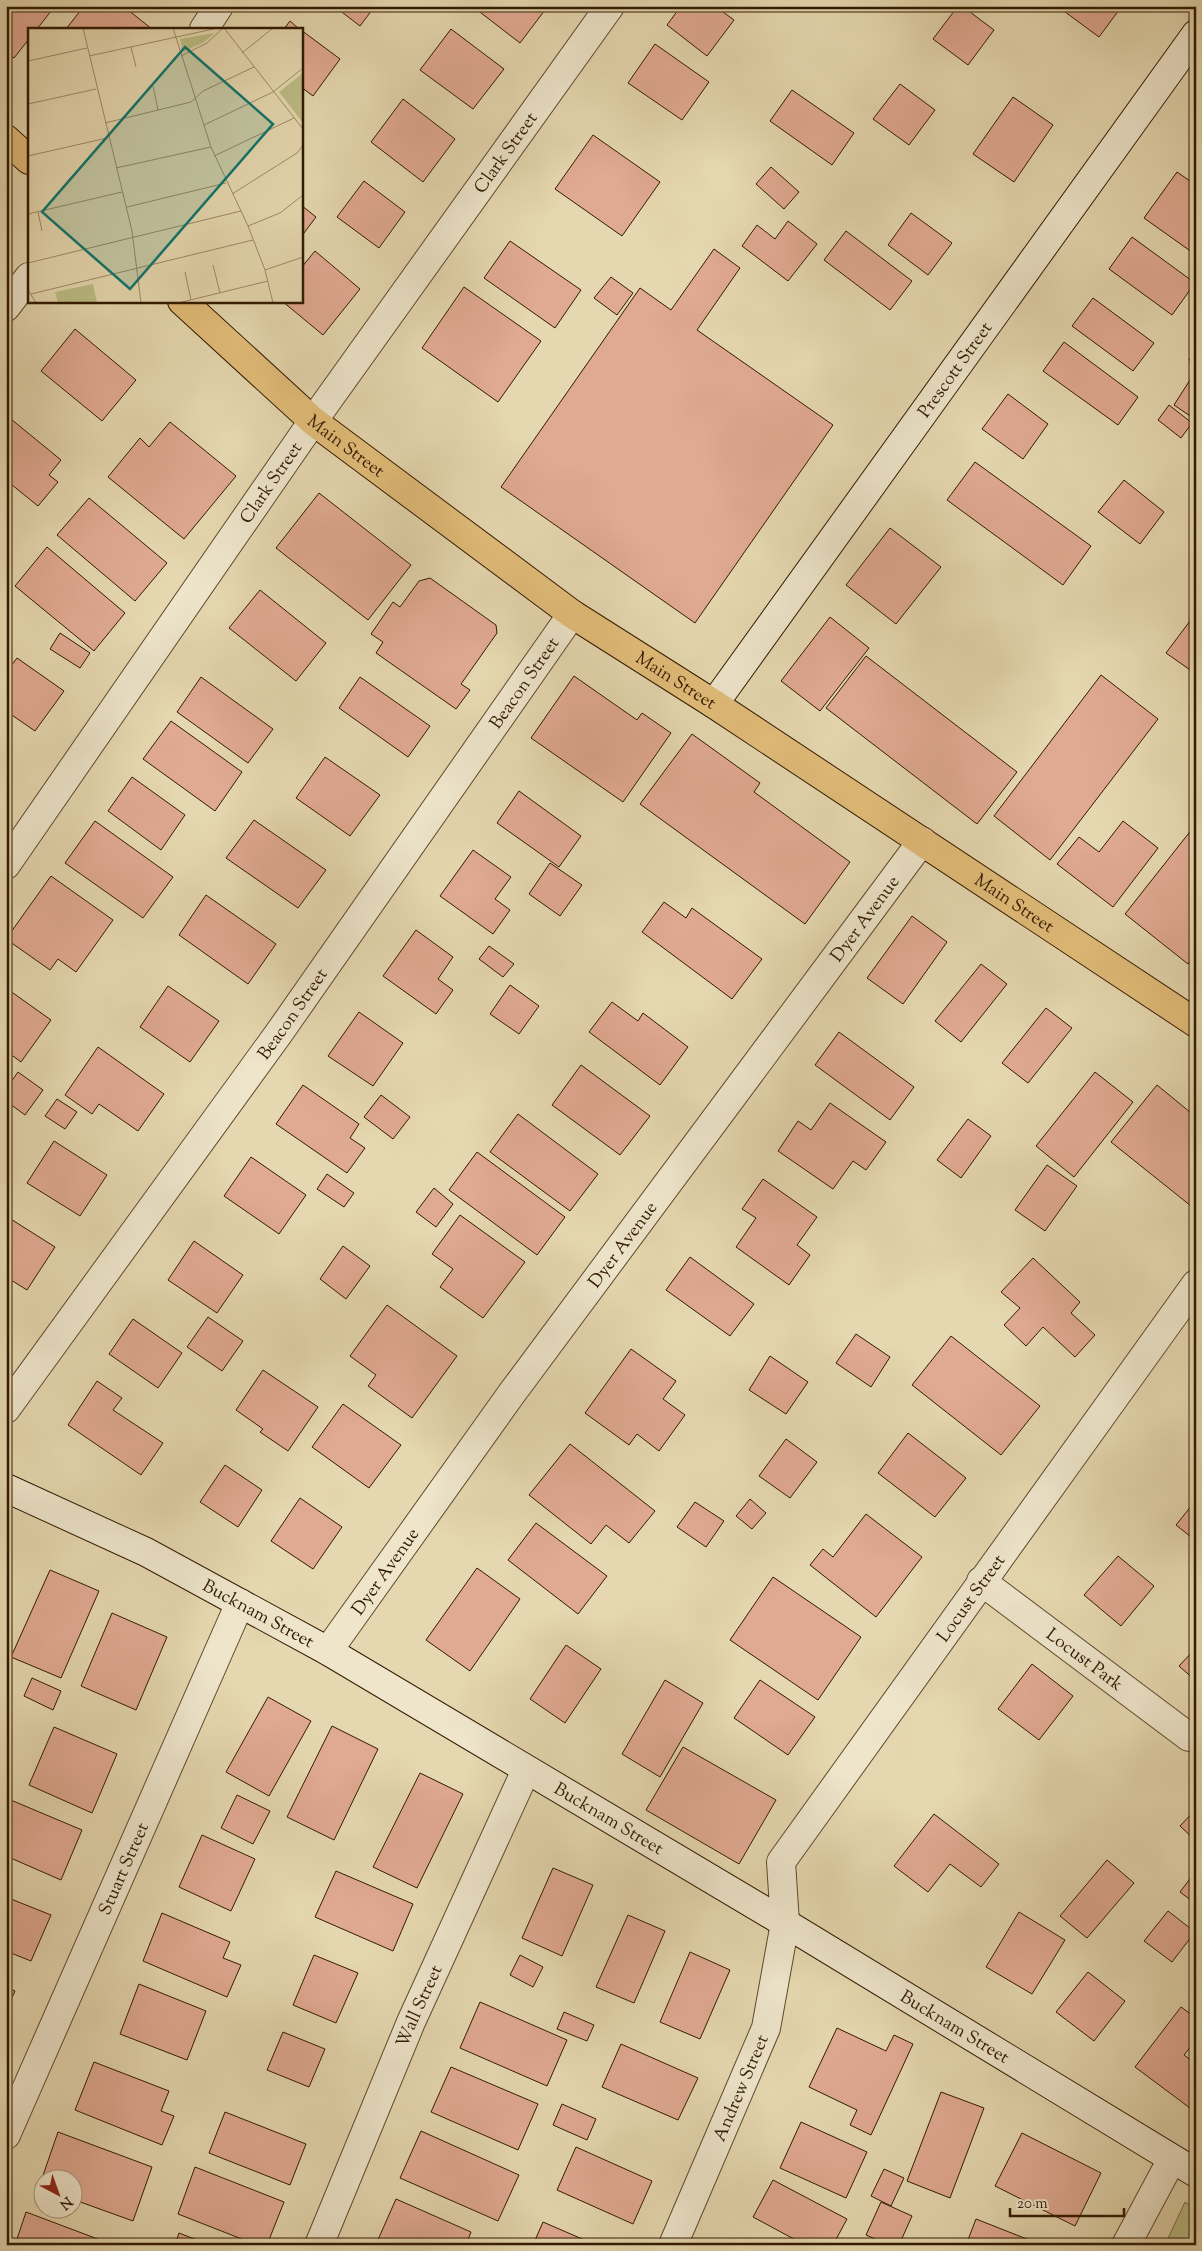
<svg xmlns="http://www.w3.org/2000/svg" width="1202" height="2251" viewBox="0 0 1202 2251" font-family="'Sorts Mill Goudy',serif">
<rect width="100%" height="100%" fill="#e5d7af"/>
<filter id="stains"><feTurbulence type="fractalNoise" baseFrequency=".004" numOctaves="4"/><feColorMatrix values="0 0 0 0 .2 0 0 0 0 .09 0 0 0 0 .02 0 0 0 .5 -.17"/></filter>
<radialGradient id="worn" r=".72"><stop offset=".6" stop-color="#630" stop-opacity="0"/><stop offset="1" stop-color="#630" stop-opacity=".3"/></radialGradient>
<path fill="#bcbc85" stroke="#776b43" d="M1185,2202L1196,2209V2245H1165Z"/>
<path fill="#e0a992" stroke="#321a01" d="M6,6H55L37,29H29V39L14,58L6,52Z
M84,6H123L152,29H66Z
M334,6H375L360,26Z
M472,6H548L520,43Z
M681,6H715L734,20L707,56L667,25Z
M958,6H962L994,30L968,65L933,39Z
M1057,6H1122L1099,37Z
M290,21L299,29H284Z
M451,29L504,69L473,109L420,70Z
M301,30L340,59L313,96L301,87Z
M655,44L709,82L682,120L628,83Z
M900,84L935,110L909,145L873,119Z
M792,90L854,133L832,165L770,121Z
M1013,97L1053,125L1014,182L973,154Z
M403,99L455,139L423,182L371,142Z
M593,135L660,182L622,236L555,189Z
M1196,141V151L1191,147Z
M771,167L799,192L784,209L756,184Z
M1177,172L1196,185V255L1144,218Z
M364,181L405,212L379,248L337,217Z
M301,205L316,217L301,237Z
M911,213L952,243L928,275L888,245Z
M788,221L817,244L788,281L742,246L757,225L775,239Z
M846,231L912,281L890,310L824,260Z
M1132,237L1195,283L1172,315L1109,269Z
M510,241L581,290L555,328L484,278Z
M714,249L740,268L697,330L833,425L695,623L501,487L640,288L671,310Z
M315,251L360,289L323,335L282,301H301V268Z
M611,277L633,293L617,315L594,298Z
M464,287L541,341L498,402L422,348Z
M1093,298L1154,343L1133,371L1072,326Z
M75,329L136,380L102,421L41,371Z
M1064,342L1138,397L1118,425L1043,371Z
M1196,350V365L1189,360Z
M1190,380L1196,384V420L1174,405Z
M1008,394L1048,424L1023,459L982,429Z
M1169,405L1192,423L1181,438L1158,420Z
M6,415L61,460L49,475L58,482L38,506L6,480Z
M170,422L236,476L184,539L108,477L140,438L149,447Z
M975,462L1091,546L1063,585L947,500Z
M1124,480L1164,512L1140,544L1098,512Z
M319,493L411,565L368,620L276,548Z
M89,498L167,563L135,601L57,535Z
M6,527L11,532L6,538Z
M890,528L941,567L896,624L846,585Z
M47,547L125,613L94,651L15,586Z
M430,578L496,625L497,633L461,684L470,690L456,709L376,653L383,642L371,634L393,602L400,607L419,581Z
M260,590L326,643L296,681L229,628Z
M1196,613V674L1166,653Z
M830,617L869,648L820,711L781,681Z
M60,633L90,653L80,668L50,649Z
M866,656L1017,772L977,824L826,708Z
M17,658L64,691L35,731L6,711V669L8,670Z
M1101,675L1158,719L1050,860L994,816Z
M574,676L637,720L642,713L671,733L623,802L531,738Z
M201,677L273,729L248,763L177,712Z
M360,677L430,726L408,757L339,708Z
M171,721L242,772L215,811L143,759Z
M692,734L760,783L754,792L850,862L805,924L640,804Z
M325,757L380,795L350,836L296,798Z
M132,777L185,815L161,850L108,811Z
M519,791L581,836L559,867L497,823Z
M254,820L326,870L298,908L226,858Z
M95,821L173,877L143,918L65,863Z
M1123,821L1158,848L1113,907L1057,864L1079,837L1099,852Z
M1196,824V954L1188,964L1125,914Z
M473,850L511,877L495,899L510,910L493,934L440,896Z
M550,863L582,885L560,916L529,894Z
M51,876L113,920L76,972L58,959L50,970L6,939Z
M206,895L276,944L248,984L179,935Z
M664,902L686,918L692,908L762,959L732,999L642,932Z
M912,916L947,942L903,1004L867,978Z
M416,930L453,957L438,979L453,990L436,1014L383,976Z
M489,946L514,964L503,977L479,959Z
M981,964L1007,984L961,1042L935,1021Z
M510,985L539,1006L519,1034L490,1014Z
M168,986L219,1021L190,1062L140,1027Z
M6,988L51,1020L21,1062L6,1051Z
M612,1002L638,1021L643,1013L688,1047L660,1085L589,1032Z
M1046,1008L1072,1028L1028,1083L1002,1063Z
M359,1012L403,1043L373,1086L328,1056Z
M839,1032L914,1087L890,1120L815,1065Z
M98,1047L164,1094L138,1131L99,1104L92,1114L65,1095Z
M581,1065L650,1116L620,1155L552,1105Z
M18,1072L43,1090L25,1115L6,1101V1089Z
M1095,1072L1133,1102L1074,1177L1036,1146Z
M303,1085L359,1124L350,1138L365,1148L347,1173L276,1124Z
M1157,1085L1196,1117V1210L1111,1142Z
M381,1095L410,1117L393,1139L364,1117Z
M57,1099L77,1112L65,1129L45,1116Z
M830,1103L886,1142L866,1170L853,1161L833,1189L778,1151L798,1121L811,1130Z
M518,1114L598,1174L570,1211L490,1152Z
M968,1119L991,1136L961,1178L937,1160Z
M54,1141L107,1175L80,1216L27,1183Z
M477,1152L565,1217L537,1255L449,1190Z
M251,1157L306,1195L279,1234L224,1196Z
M1047,1165L1077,1186L1045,1231L1015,1210Z
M327,1174L354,1193L344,1207L317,1189Z
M763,1179L817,1217L797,1245L810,1255L789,1285L736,1247L756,1218L742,1209Z
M434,1188L453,1204L436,1227L416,1212Z
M460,1215L525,1262L483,1318L440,1287L453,1269L432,1254Z
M6,1216L55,1247L27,1290L6,1277Z
M194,1241L243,1275L217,1313L168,1280Z
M343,1246L370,1266L346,1299L320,1279Z
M690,1257L754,1304L730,1336L666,1290Z
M1033,1258L1080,1302L1071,1313L1095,1335L1075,1357L1043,1327L1026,1346L1004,1325L1020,1308L1001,1292Z
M387,1305L457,1356L412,1418L368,1386L376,1375L350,1356Z
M208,1317L243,1341L222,1371L187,1347Z
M133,1319L182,1353L158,1388L109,1354Z
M856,1334L890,1357L871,1387L836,1363Z
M951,1336L1040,1406L1001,1455L912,1385Z
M631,1349L676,1381L663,1399L685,1415L659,1451L637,1434L629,1445L585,1413Z
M770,1356L808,1382L786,1414L749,1390Z
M263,1370L318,1407L288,1451L260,1432L263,1429L236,1410Z
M97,1381L122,1398L113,1410L163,1443L141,1475L68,1425Z
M343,1404L401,1445L369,1488L312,1447Z
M908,1433L966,1478L935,1517L878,1473Z
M786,1439L817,1462L790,1498L759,1476Z
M570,1444L655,1511L629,1543L606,1525L591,1544L529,1495Z
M225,1465L262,1490L238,1527L200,1502Z
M300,1498L342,1527L313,1569L271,1541Z
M750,1499L766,1513L752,1529L736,1516Z
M1196,1500V1541L1176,1525Z
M695,1502L724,1521L706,1547L677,1527Z
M866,1514L922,1557L876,1617L810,1565L823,1549L833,1557Z
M536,1523L607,1576L578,1614L508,1560Z
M1118,1556L1154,1586L1121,1626L1084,1595Z
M477,1568L520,1599L470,1671L426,1640Z
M50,1570L99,1591L61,1678L11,1657Z
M773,1577L861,1637L818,1700L730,1640Z
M112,1613L167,1637L136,1710L81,1686Z
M566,1645L601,1669L565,1723L530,1699Z
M1196,1648V1681L1179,1666Z
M1032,1664L1073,1696L1039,1740L998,1709Z
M32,1678L61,1691L53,1710L24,1696Z
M665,1680L703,1703L660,1777L622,1754Z
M760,1680L815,1717L788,1755L734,1718Z
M268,1697L311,1721L269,1796L226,1772Z
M332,1726L378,1749L334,1840L287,1817Z
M54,1727L117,1754L92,1813L29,1785Z
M683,1747L776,1800L739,1864L646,1810Z
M420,1773L463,1794L417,1888L373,1867Z
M237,1795L270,1811L253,1844L221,1828Z
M6,1798L82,1830L61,1880L6,1856Z
M1196,1809V1841L1180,1826Z
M934,1814L999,1864L981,1887L950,1864L928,1892L894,1866Z
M202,1835L255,1859L231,1911L179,1887Z
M1107,1860L1134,1883L1087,1938L1060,1916Z
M553,1868L593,1885L562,1956L522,1938Z
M336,1871L413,1904L393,1951L315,1917Z
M1196,1871V1904L1180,1892Z
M6,1897L51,1915L31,1961L6,1951Z
M1168,1911L1195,1932L1172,1962L1144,1941Z
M1019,1912L1065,1940L1032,1994L986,1967Z
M162,1913L230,1942L223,1958L241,1965L227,1997L143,1961Z
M628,1915L665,1931L634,2003L596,1987Z
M690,1952L730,1970L700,2039L660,2022Z
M314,1955L358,1973L336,2023L293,2005Z
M520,1955L543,1967L533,1987L510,1975Z
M1088,1972L1125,2001L1094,2041L1056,2012Z
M139,1984L206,2011L187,2060L120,2034Z
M6,1987L15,1991L6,2011Z
M480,2002L567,2040L547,2086L460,2048Z
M1181,2007L1196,2018V2040L1184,2055L1196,2064V2100L1190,2108L1135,2067Z
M564,2012L594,2025L587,2041L557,2029Z
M837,2028L886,2051L894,2035L913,2044L871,2135L850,2125L857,2110L809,2087Z
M283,2032L325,2049L309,2087L267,2070Z
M621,2044L698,2078L678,2120L602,2087Z
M94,2062L169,2091L161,2111L174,2116L162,2145L75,2110Z
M451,2067L538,2104L518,2150L431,2112Z
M941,2092L984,2108L950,2198L907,2181Z
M562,2104L596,2119L587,2140L553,2125Z
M225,2112L306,2144L290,2185L209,2153Z
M801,2122L867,2152L846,2198L780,2168Z
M421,2131L519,2175L498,2221L400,2178Z
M58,2132L152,2167L133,2221L72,2199V2178H42V2188L39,2187Z
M1022,2133L1101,2173L1075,2226L995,2186Z
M576,2147L652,2181L633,2224L557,2190Z
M195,2167L284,2202L267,2245H257L178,2214Z
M884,2169L904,2178L891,2206L871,2196Z
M773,2180L847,2219L833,2245H805L753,2217Z
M396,2199L471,2232L466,2245H382L377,2242Z
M881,2202L912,2216L899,2245H889L866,2235Z
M26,2212L103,2241L102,2245H15Z
M976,2219L1042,2245H966Z
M543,2222L596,2245H533Z
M179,2233L210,2245H175Z"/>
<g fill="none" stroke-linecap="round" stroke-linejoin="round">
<defs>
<g id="street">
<path d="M204,29L219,6"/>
<path d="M6,307L29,277"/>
<path id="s1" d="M6,865L313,421L610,6"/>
<path id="s2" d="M6,1409L279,1033L572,614"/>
<path id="s3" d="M981,1581L1189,1737"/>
<path id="s4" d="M328,1651L512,1393L922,841"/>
<path id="s5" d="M6,2135L240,1603"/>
<path id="s6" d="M319,2245L411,2022L526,1770"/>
<path id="s7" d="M673,2245L766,2028L785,1923L781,1862L1196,1284"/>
<path d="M1126,2245L1172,2159"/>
</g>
<g id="secondary">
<path id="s8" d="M714,704L1196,34"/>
<path id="s9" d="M6,1488L146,1552L328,1651L785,1923L1196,2173"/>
</g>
<g id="primary">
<path d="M6,139L29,160"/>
<path id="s10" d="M182,301L313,421L572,614L714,704L1196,1023"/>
</g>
</defs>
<use href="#street" stroke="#5f492c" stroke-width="30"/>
<use href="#secondary" stroke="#321a01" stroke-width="30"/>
<use href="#primary" stroke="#321a01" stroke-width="30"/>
<use href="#street" stroke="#eee5cb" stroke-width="28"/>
<use href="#secondary" stroke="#eee5cb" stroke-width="28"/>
<use href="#primary" stroke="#e2bc78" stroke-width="28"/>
</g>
<g text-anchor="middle" stroke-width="4" stroke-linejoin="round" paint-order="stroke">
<g font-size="18" fill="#321a01" stroke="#eee5cb">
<text dy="6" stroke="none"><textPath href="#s1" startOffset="870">Clark Street</textPath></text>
<text dy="6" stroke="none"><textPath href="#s8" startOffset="412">Prescott Street</textPath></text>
<text dy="6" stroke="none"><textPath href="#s10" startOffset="219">Main Street</textPath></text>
<text dy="6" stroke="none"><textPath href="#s1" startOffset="465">Clark Street</textPath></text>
<text dy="6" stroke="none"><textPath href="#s10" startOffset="624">Main Street</textPath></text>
<text dy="6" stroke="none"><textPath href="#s2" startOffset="892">Beacon Street</textPath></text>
<text dy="6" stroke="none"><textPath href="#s10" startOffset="1029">Main Street</textPath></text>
<text dy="6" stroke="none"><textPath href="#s4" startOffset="908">Dyer Avenue</textPath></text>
<text dy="6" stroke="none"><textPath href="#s2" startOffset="488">Beacon Street</textPath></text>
<text dy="6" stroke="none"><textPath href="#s4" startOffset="502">Dyer Avenue</textPath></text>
<text dy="6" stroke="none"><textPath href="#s4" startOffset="98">Dyer Avenue</textPath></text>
<text dy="6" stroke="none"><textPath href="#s7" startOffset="729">Locust Street</textPath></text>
<text dy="6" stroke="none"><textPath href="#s9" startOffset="282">Bucknam Street</textPath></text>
<text dy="6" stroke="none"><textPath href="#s3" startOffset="130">Locust Park</textPath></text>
<text dy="6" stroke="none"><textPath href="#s9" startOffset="688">Bucknam Street</textPath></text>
<text dy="6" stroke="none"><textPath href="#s5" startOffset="291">Stuart Street</textPath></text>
<text dy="6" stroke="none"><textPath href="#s6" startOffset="259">Wall Street</textPath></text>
<text dy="6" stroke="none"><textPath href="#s9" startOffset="1092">Bucknam Street</textPath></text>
<text dy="6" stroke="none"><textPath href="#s7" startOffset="171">Andrew Street</textPath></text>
</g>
</g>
<g transform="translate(28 28)">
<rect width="275" height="275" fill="#e5d7af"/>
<path d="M187,5L176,14L155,24L152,11ZM275,45V95L251,64ZM65,256L69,275H30L27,264Z" fill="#bcbc85"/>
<path fill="none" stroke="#9d8b69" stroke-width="1" d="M55,0L104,203L113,275M145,0L183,119L220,198L237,242L245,275M196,0L275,101M103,19L108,39M214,25L245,0M61,28L190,0M153,28L179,15L195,0M0,33L59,20M125,58L130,82M0,76L68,61M77,95L163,74L175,63L226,39M176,97L245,64L275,40M0,128L79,110M186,128L266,90M88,140L183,119M204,166L269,125L275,117M99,179L198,155M10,184L14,203M0,186L94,164M220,198L252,185L275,167M0,235L213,183M185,237L192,265M237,242L275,229M157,244L163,272M0,262L8,275M3,266L225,212M150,275L240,253"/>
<path fill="#0f766e" fill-opacity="0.15" stroke="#0f766e" stroke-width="2.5" d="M157,19L245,96L102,261L14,184Z"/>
<rect width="275" height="275" fill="none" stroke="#321a01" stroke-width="2.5"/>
</g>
<rect width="1202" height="2251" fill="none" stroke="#e5d7af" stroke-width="25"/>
<rect x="8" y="8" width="1187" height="2236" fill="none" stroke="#321a01" stroke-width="2.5"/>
<rect x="12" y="12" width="1177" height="2226" fill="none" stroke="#321a01"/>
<g transform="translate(58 2194) rotate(139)"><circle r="24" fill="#eee5cb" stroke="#a3947a"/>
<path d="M0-4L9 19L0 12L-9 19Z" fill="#8f2418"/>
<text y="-8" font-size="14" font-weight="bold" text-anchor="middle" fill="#321a01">N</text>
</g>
<path d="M1010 2208v8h114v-8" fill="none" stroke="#321a01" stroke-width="2.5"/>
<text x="1017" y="2208" font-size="15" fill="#321a01" stroke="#eee5cb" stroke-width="4" paint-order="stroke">20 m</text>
<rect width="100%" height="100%" filter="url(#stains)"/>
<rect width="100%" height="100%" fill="url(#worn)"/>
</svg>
